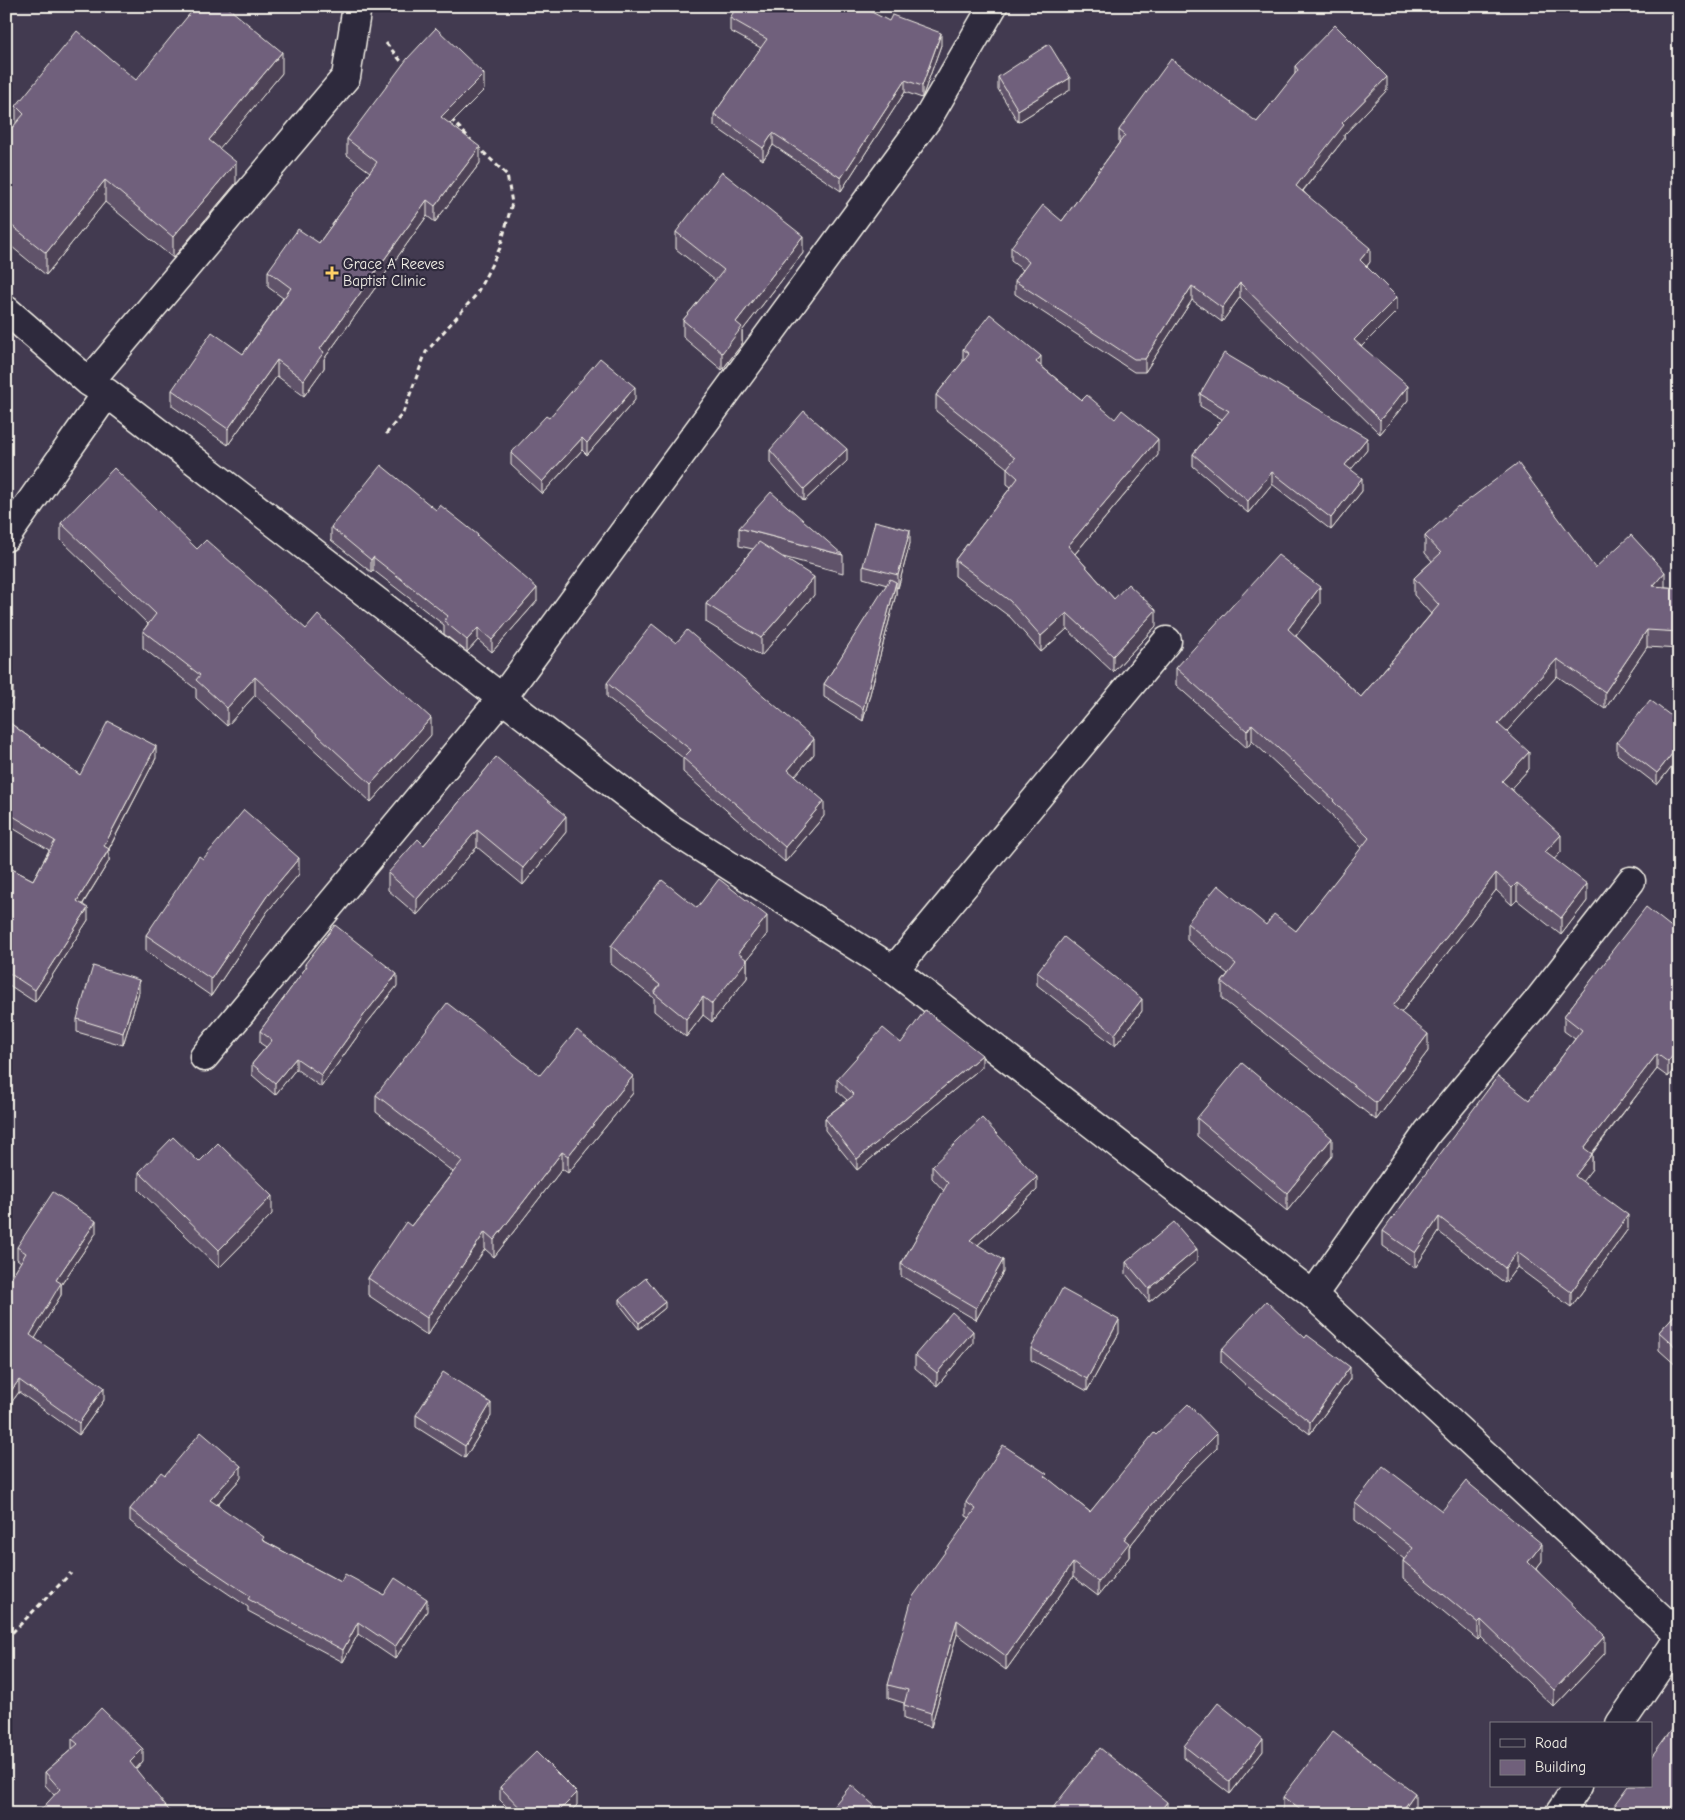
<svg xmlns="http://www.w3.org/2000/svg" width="1685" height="1820" viewBox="0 0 1685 1820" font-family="'Comic Neue',sans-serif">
<rect width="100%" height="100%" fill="#423a50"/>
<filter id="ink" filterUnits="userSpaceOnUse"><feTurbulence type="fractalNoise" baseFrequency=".02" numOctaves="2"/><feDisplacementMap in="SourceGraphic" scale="10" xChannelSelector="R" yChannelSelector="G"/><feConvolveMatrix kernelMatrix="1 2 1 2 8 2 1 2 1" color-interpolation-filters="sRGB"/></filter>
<g filter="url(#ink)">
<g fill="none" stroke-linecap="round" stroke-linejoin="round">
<defs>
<path id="street" d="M6,310L89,382L107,393L670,828L894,970L1313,1295L1679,1635
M89,382L346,77L357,6
M6,537L107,393
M894,970L1167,641
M204,1057L502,698L928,118L993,6
M1313,1295L1428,1132L1536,1003L1631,881
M1620,1724L1679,1638
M1559,1814L1578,1786"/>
</defs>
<use href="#street" stroke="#f4f1e8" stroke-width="31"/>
<path stroke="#f4f1e8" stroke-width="3" stroke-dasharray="5 4" stroke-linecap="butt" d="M386,43L406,67
M451,119L471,140
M386,434L403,413L426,352L476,295L500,248L512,203L507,175L479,148
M6,1639L71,1573"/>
<use href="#street" stroke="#2f2a3d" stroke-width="28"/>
</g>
<path fill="#60536a" stroke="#f4f1e8" d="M730,18L941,45L922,98L905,92L841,191L773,145L763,160L714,126V114L761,48L730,31Z
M1295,66L1387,90L1344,135V139L1303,191L1370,262L1366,267L1397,311L1361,346L1408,400L1380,434L1240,297L1222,322L1192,300L1145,372H1134L1015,294V281L1023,270L1011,261V247L1062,221L1119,143V130L1257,122L1295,75Z
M282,73L219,148L236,183L173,258L105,202L46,275L6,242V135L16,124V106L136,80Z
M998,77L1070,90L1018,122L998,89Z
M484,90L450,124L480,163L435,222L427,216L324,359V368L304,396L277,376L228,445L172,406V390L243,354L283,298L268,287V271L319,243L370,172L347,155V139Z
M676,232L803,253L742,331V344L722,370L683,337V320L716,281L676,249Z
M963,349L1041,366L1082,400L1158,455L1075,554L1114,599L1156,626L1113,672L1067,629L1041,652L1010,617L955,576V560L1011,487L1007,484V468L936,411V395L963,362Z
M1200,394L1367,450L1351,469L1362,491L1331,530L1272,484L1248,513L1193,466V454L1222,419L1200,406Z
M635,400L587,455L582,450L542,494L511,465V453L549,418Z
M770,450L847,461L804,501L770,462Z
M1459,507L1595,568L1665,587L1679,588V649L1647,647L1605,709L1557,676L1507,731L1529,769L1511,788L1561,852L1554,859L1587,901L1561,935L1517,900L1512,905L1496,890L1401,1013L1428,1051L1376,1120L1222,999V982L1228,974L1187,940V923L1266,925L1296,931L1362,848L1333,818V816L1252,741L1247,748L1176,685V668L1320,604L1296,636L1361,697L1431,614L1414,595V578L1432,561L1425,553V536Z
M436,510L478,537L537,601L492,652L478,640L467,652L444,634V625L373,570L371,572L331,540V527Z
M61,523L197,549L306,629L431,735L371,802L255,695L227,726L196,698V689L143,648V631L148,624L61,540Z
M739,528L843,555V573L783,557L814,595L761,656L706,622V604L753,549L739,546Z
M910,543L898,588L896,587V594L863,721L824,697V684L887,585L863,578V566Z
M607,683L814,754L795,776L824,816L785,862L683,772V758L607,697Z
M6,720L80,775L156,758L109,849V861L83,904L88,920L35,1002L6,983V866L33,880L49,850L6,824Z
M1679,722V757L1657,785L1617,754V742Z
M496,757L566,832L523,885L477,847L417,915L388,890V873L424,845Z
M203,859L299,874L267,912L211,996L146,951V935Z
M697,908L767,934L747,960V978L712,1022L703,1015L686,1037L654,1011V998L611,964V946Z
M1679,933V1062L1668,1077L1657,1069L1592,1154V1169L1582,1181L1628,1229L1571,1307L1517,1267L1505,1283L1439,1232L1415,1268L1383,1246V1231L1529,1100L1575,1039L1564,1031V1016L1608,959V956Z
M305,964L397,986L364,1027L321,1087L296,1069L275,1095L252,1075V1064L266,1047L260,1043V1031L305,969Z
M1037,972L1142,1011L1115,1046L1037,985Z
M139,992L123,1045L77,1032V1019Z
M901,1043L982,1067L857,1170L825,1130V1118L847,1100L837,1091V1079Z
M540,1075L633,1093L568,1173L562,1169L494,1257L485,1249L427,1335L368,1295V1278L411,1226L453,1172L376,1112V1095Z
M1197,1118L1332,1156L1287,1211L1197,1136Z
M199,1162L272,1214L219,1268L139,1190V1172Z
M932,1166L1037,1190L978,1245L1003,1272L976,1320L901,1276V1264L944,1191L932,1178Z
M96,1233L61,1285V1295L35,1338L104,1400L79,1435L19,1392L8,1407L6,1405V1286L21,1262L17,1259V1247Z
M1197,1261L1149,1302L1126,1274V1262Z
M620,1299L665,1308L639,1329L620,1305Z
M1679,1310V1368L1659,1350V1332Z
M1119,1333L1087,1391L1031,1360V1348Z
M1305,1338L1350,1379L1310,1434L1248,1387L1221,1362V1350Z
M973,1343L937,1386L915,1368V1355Z
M416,1415L491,1416L465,1458L416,1427Z
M1156,1435L1217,1448L1177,1487L1129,1547V1557L1098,1596L1073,1577L1006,1670L957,1634L931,1727L904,1719V1703L888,1698V1685L970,1518L966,1516V1502L1047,1478L1090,1512Z
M165,1475L241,1478L217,1505L264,1541L341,1582L384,1595L427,1611L395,1659L358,1634L343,1662L248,1611V1607L180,1561L130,1521V1509Z
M1355,1503L1442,1511L1542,1561L1536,1569L1605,1653L1554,1707L1481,1637L1478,1640L1403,1578V1561L1404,1559L1355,1520Z
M72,1739L143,1761L136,1769L54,1795L45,1785V1772L72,1749Z
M1184,1746L1263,1751L1230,1794L1184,1758Z
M500,1787L577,1805L568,1814H514L500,1800Z
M1283,1797L1415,1811L1414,1814H1283Z"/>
<path fill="#4e4356" stroke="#f4f1e8" d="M941,33V45L922,98V86Z
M282,52V73L209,161V140Z
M484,74V90L441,133V117Z
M1387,77V90L1344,135V139L1296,199V186L1342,123Z
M1070,78V90L1018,122V110Z
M905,80V92L841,191V178Z
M773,133V145L763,160V148Z
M480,147V163L435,222V206Z
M236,162V183L173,258V237Z
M105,180V202L46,275V253Z
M427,200V216L324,359V368L304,396V380L320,349Z
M803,236V253L742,331V344L722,370V353L736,322Z
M1370,248V262L1360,274V260Z
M1240,283V297L1222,322V308Z
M1192,286V300L1145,372V359Z
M1397,297V311L1354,354V340Z
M1041,356V372L1036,362Z
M277,360V376L228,445V429Z
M1408,386V400L1380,434V420Z
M635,387V400L587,455V443Z
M582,438V450L542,494V482Z
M1367,438V450L1345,477V465Z
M1158,439V455L1068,562V546Z
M847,449V461L804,501V489Z
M1272,472V484L1248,513V501Z
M1362,478V491L1331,530V518Z
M910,530V543L898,588V575Z
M373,557V570L371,572V560Z
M1665,572V589L1653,586Z
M814,577V595L761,656V638Z
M896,582V594L863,721V709Z
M1320,587V604L1288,646V629Z
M537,588V601L492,652V640Z
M1156,610V626L1113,672V656Z
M1067,613V629L1041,652V636Z
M478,628V640L467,652V640Z
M1647,630V647L1605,709V692Z
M1557,659V676L1498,741V724Z
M255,677V695L227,726V708Z
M13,687V699L6,711V699Z
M431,718V735L371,802V784Z
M1252,724V741L1247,748V731Z
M814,739V754L788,784V770Z
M1679,745V757L1657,785V773Z
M156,746V758L104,858V846Z
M1529,752V769L1502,798V781Z
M824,801V816L785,862V847Z
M566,816V832L523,885V868Z
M477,830V847L417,915V899Z
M1561,835V852L1545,869V852Z
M109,849V861L77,913V901Z
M299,858V874L267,912L211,996V979L267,896Z
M1496,873V890L1393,1023V1006Z
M1517,883V900L1512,905V888Z
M1587,884V901L1561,935V918Z
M88,908V920L35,1002V990Z
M767,916V934L747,960V978L712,1022V1004L738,953Z
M397,974V986L364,1027L321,1087V1075L364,1015Z
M139,980V992L123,1045V1033Z
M703,997V1015L686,1037V1019Z
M1142,999V1011L1115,1046V1034Z
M1428,1034V1051L1376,1120V1103Z
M1679,1047V1062L1668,1077V1062Z
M1657,1054V1069L1584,1163V1148Z
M982,1055V1067L857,1170V1159Z
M296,1058V1069L275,1095V1083Z
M633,1076V1093L568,1173V1156Z
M1332,1138V1156L1287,1211V1193Z
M562,1152V1169L494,1257V1240Z
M1592,1154V1169L1575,1191V1176Z
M1037,1177V1190L970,1252V1240Z
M272,1196V1214L219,1268V1250Z
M1628,1215V1229L1571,1307V1292Z
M1439,1217V1232L1415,1268V1253Z
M96,1221V1233L61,1285V1295L30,1347V1335L56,1280Z
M485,1232V1249L427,1335V1318Z
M1197,1249V1261L1149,1302V1289Z
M1517,1252V1267L1505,1283V1268Z
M1003,1260V1272L976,1320V1308Z
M665,1302V1308L639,1329V1323Z
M1119,1320V1333L1087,1391V1379Z
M973,1331V1343L937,1386V1373Z
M1350,1367V1379L1310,1434V1422Z
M19,1380V1392L8,1407V1395Z
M104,1387V1400L79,1435V1423Z
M491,1403V1416L465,1458V1446Z
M1217,1434V1448L1177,1487L1129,1547V1557L1098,1596V1582L1124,1539L1177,1474Z
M241,1466V1478L210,1512V1500Z
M1542,1544V1561L1528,1579V1562Z
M1073,1563V1577L1006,1670V1656Z
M427,1599V1611L395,1659V1647Z
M957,1620V1634L931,1727V1713Z
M1481,1620V1637L1478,1640V1623Z
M358,1622V1634L343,1662V1650Z
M1605,1636V1653L1554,1707V1690Z
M1263,1739V1751L1230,1794V1782Z
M143,1749V1761L130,1775V1762Z
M577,1793V1805L568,1814H556Z
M1415,1793V1811L1414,1814H1400Z
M1167,1802V1814H1158Z
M876,1807V1814H870Z"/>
<path fill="#70607b" stroke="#f4f1e8" d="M196,6H226L282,52L209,140L236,162L173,237L105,180L46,253L6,221V135L24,114L16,106L77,31L136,80Z
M737,6H860L889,21L892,15L941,33L922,86L905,80L841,178L773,133L763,148L714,114L767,39L730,18Z
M1335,25L1387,77L1342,123L1344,125L1296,186L1370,248L1360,260L1397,297L1354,340L1408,386L1380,420L1240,283L1222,308L1192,286L1145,359H1134L1015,281L1029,262L1011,247L1043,205L1062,221L1125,135L1119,130L1171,59L1257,122L1298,70L1295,66Z
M436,28L484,74L441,117L480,147L435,206L427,200L320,349L324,352L304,380L277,360L228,429L172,390L212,332L243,354L291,288L268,271L298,229L319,243L377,162L347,139L407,59Z
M1049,44L1070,78L1018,110L998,77Z
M722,172L803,236L736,322L742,327L722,353L683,320L724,270L676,232Z
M990,314L1041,356L1036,362L1082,400L1087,395L1115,419L1122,410L1158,439L1068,546L1114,599L1128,584L1156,610L1113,656L1067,613L1041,636L1010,601L955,560L1018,478L1007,468L1015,458L936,395L969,354L963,349Z
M1224,353L1367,438L1345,465L1362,478L1331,518L1272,472L1248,501L1193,454L1229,411L1200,394Z
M600,358L635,387L587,443L582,438L542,482L511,453L546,416L549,418Z
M804,411L847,449L804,489L770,450Z
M1518,463L1595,568L1631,535L1665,572L1653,586L1679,588V632L1647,630L1605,692L1557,659L1498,724L1529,752L1502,781L1561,835L1545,852L1587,884L1561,918L1517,883L1512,888L1496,873L1393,1006L1428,1034L1376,1103L1222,982L1236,964L1187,923L1218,885L1266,925L1274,914L1296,931L1369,838L1333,801L1334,800L1252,724L1247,731L1176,668L1278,555L1320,587L1288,629L1361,697L1439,605L1414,578L1441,553L1425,536L1458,506L1459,507Z
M381,465L436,510L440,505L478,535L477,536L537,588L492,640L478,628L467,640L444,621L448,616L373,557L371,560L331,527Z
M114,468L197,549L206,540L306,629L318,615L431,718L371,784L255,677L227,708L196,680L200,675L143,631L156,614L61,523Z
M771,492L843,555L739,528Z
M875,521L910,530L898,575L863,566Z
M759,542L814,577L761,638L706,604Z
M890,579L896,582L863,709L824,684Z
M652,624L676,643L687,630L814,739L788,770L824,801L785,847L683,758L691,750L607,683Z
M6,683L13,687L6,699Z
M1650,700L1679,722V745L1657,773L1617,742Z
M6,720L80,775L108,721L156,746L104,846L109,849L77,901L88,908L35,990L6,971V866L33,880L55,841L6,812Z
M496,757L566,816L523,868L477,830L417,899L388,873L418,839L424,845Z
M244,810L299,858L267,896L211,979L146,935L199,856L203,859Z
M719,879L767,916L738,953L747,960L712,1004L703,997L686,1019L654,993L660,985L611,946L662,880L697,908Z
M1646,907L1679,933V1047L1668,1062L1657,1054L1584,1148L1592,1154L1575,1176L1628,1215L1571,1292L1517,1252L1505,1268L1439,1217L1415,1253L1383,1231L1498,1076L1529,1100L1582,1030L1564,1016L1609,957L1608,956Z
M335,925L397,974L364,1015L321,1075L296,1058L275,1083L252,1064L272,1040L260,1031L307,966L305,964Z
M1064,937L1142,999L1115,1034L1037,972Z
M93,966L139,980L123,1033L77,1019Z
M447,1003L540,1075L577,1030L633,1076L568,1156L562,1152L494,1240L485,1232L427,1318L368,1278L406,1222L411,1226L462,1161L376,1095Z
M925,1010L982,1055L857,1159L825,1118L854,1095L837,1079L883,1028L901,1043Z
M1242,1063L1332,1138L1287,1193L1197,1118Z
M982,1118L1037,1177L970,1240L1003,1260L976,1308L901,1264L948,1183L932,1166Z
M173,1137L199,1162L218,1143L272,1196L219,1250L139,1172Z
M53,1192L96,1221L56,1280L61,1283L30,1335L104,1387L79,1423L19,1380L8,1395L6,1393V1310L12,1302L6,1299V1286L26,1253L17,1247Z
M1174,1222L1197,1249L1149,1289L1126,1262Z
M646,1278L665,1302L639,1323L620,1299Z
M1062,1289L1119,1320L1087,1379L1031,1348Z
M1266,1301L1305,1338L1307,1335L1350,1367L1310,1422L1248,1374L1221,1350Z
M1679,1310V1350L1659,1332Z
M952,1312L973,1331L937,1373L915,1355Z
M443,1372L491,1403L465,1446L416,1415Z
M1188,1404L1217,1434L1177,1474L1124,1539L1129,1543L1098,1582L1073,1563L1006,1656L957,1620L931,1713L904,1705L908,1690L888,1685L912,1598L976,1509L966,1502L1003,1445L1047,1474L1045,1476L1090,1512L1154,1433L1156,1435Z
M201,1432L241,1466L210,1500L264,1537L262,1540L341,1582L345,1574L384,1595L395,1578L427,1599L395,1647L358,1622L343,1650L248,1599L250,1596L180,1549L130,1509L161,1472L165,1475Z
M1383,1466L1442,1511L1466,1481L1542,1544L1528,1562L1605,1636L1554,1690L1481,1620L1478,1623L1403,1561L1413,1548L1355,1503Z
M1218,1703L1263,1739L1230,1782L1184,1746Z
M101,1708L143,1749L130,1762L172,1814H37L60,1789L45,1772L78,1744L72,1739Z
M1674,1726L1679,1730V1814H1610L1609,1813L1629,1786H1651V1757Z
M1333,1731L1415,1793L1400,1814H1306L1283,1797Z
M1100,1748L1167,1802L1158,1814H1048Z
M536,1752L577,1793L556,1814H526L500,1787Z
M851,1785L876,1807L870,1814H827Z"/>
</g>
<path fill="#ffd166" stroke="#2f2a3d" stroke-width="2" d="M329.5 265.5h5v5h5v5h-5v5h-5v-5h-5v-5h5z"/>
<g text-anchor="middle" stroke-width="4.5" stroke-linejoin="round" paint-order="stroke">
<g font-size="15" fill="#f4f1e8" stroke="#2f2a3d" text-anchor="start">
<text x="343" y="269">Grace A Reeves<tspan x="343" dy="17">Baptist Clinic</tspan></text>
</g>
</g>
<rect width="1685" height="1820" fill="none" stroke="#2f2a3d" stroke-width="25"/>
<rect x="12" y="12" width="1660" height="1795" fill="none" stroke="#f4f1e8" stroke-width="2" filter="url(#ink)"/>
<rect x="1490" y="1722" width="162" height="65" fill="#2f2a3d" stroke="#7e7a81"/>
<rect x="1500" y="1739" width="25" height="8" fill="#2f2a3d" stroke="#7e7a81"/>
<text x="1535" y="1748" font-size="15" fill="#f4f1e8">Road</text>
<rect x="1500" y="1760" width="25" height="15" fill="#70607b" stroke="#7e7a81"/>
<text x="1535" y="1772" font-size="15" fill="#f4f1e8">Building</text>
</svg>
